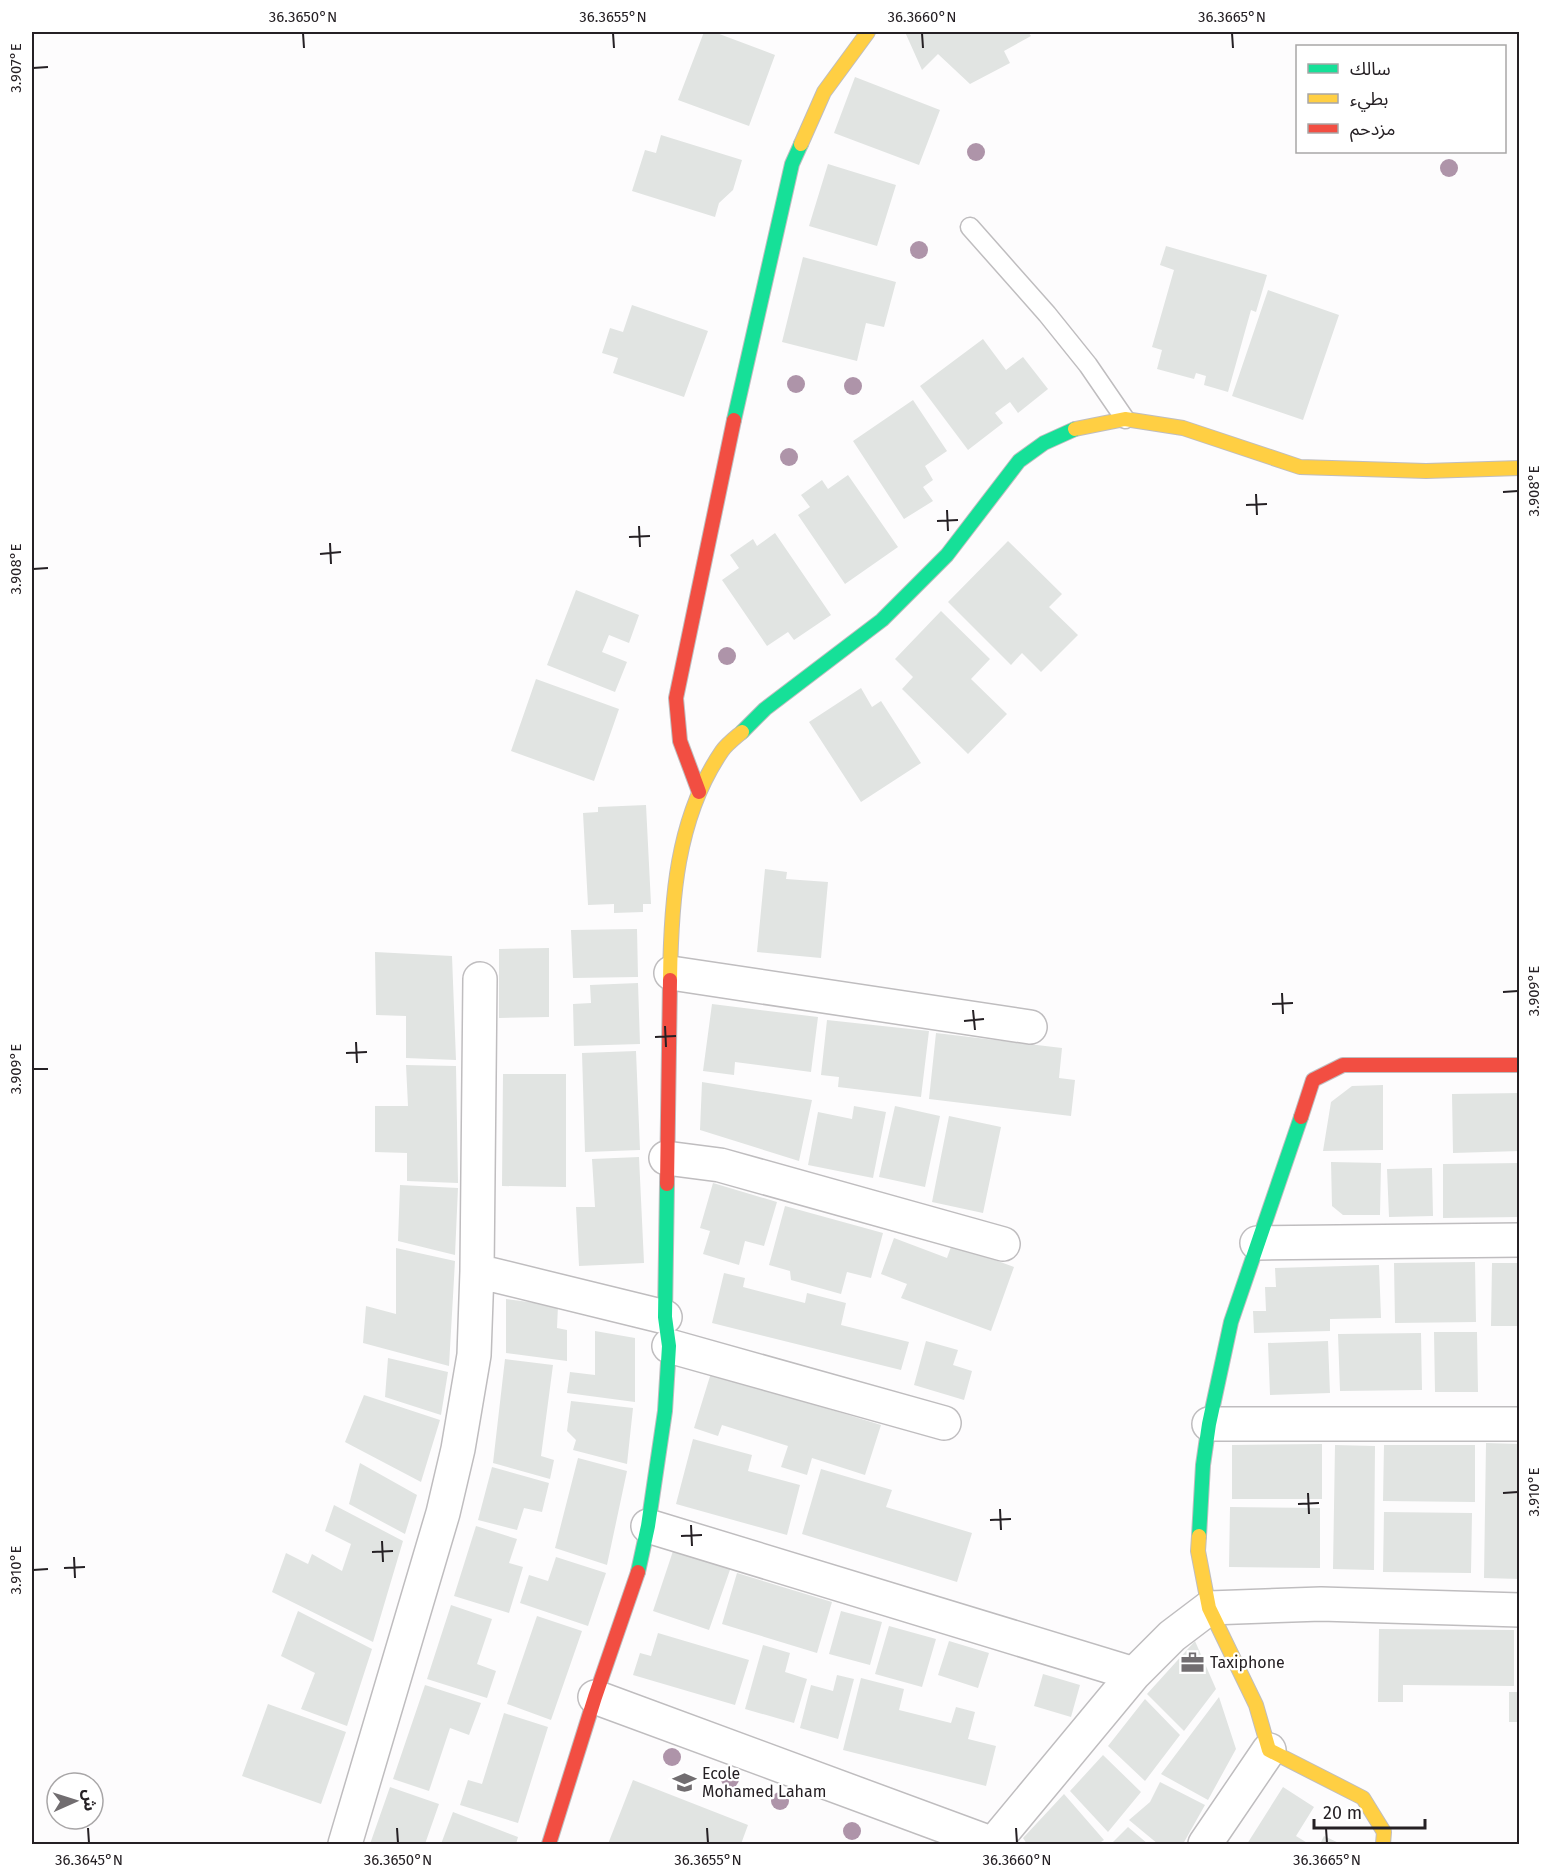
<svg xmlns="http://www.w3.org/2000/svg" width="1551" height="1876" viewBox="0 0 1551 1876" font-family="'Fira Sans','Noto Sans Arabic',sans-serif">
<rect width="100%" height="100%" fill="#fdfcfd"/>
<path fill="#e1e4e2" d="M704,32H714L775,55L749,126L678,100Z
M905,32H1028L1031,36L1004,51L1010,63L970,84L938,54L922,70Z
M855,77L940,110L919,165L834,133Z
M661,135L742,160L733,190L719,203L715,217L632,191L645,150L656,153Z
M828,164L896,185L877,246L809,226Z
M1166,246L1267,275L1256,312L1251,310L1228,392L1204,385L1206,376L1196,373L1194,379L1157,369L1162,350L1152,347L1174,270L1160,265Z
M803,257L896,282L884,327L866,323L857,361L782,342Z
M1268,290L1339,315L1303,420L1232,396Z
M632,305L708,331L684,397L613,373L618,358L602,353L610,328L623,332Z
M983,339L1006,370L1023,357L1048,389L1018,413L1010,402L995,413L1003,423L968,450L920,386Z
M913,400L947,451L925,466L933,480L923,487L933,501L904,519L853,441Z
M848,475L898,547L845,584L798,515L810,507L801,495L822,480L828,489Z
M775,533L831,615L794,640L788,632L767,646L722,580L739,568L730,555L753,539L757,546Z
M1008,541L1062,594L1049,607L1078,635L1041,672L1022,653L1011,665L948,602Z
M576,590L639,615L629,643L609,635L602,652L627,662L615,692L547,665Z
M941,611L990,659L971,679L1007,714L968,754L902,689L913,677L895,659Z
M536,679L619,709L594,781L511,751Z
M861,688L872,707L881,701L921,763L861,802L809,722Z
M646,805L651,904H643V912L614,913V904L588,905L583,813L598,812V807Z
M765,869L787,872L786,879L828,882L821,958L757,952Z
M637,929L638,977L573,978L571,930Z
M549,948V1017L499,1018V949Z
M375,952L452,956L456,1060L406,1058V1016L376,1015Z
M638,983L640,1044L574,1046L573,1004L591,1003L590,985Z
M712,1004L818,1017L811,1072L735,1062L734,1075L703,1071Z
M827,1020L929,1031L921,1097L838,1087L839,1077L821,1075Z
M936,1033L1062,1048L1059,1078L1075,1080L1071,1116L929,1099Z
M636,1051L640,1150L585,1152L582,1053Z
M406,1065L456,1066L458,1183L407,1181V1153L375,1152V1106H408Z
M503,1074H566V1187L502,1186Z
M702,1082L812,1100L799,1161L700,1130Z
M1383,1085V1150L1323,1151L1331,1102L1352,1086Z
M1520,1093V1151L1453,1153L1452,1094Z
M854,1106L886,1112L873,1178L808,1165L818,1112L852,1119Z
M895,1106L940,1116L925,1187L879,1177Z
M949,1116L1001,1127L983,1213L932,1202Z
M639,1157L644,1263L579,1266L576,1207H595L592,1159Z
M1331,1162L1381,1163L1380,1215H1343L1332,1206Z
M1520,1163V1217L1443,1218V1164Z
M1432,1168L1433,1216L1389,1217L1387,1169Z
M713,1183L777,1202L764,1246L745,1241L739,1265L703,1254L710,1231L700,1228Z
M400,1185L458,1188L455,1255L398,1241Z
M785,1206L883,1233L871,1278L847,1272L841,1294L791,1280L790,1271L769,1265Z
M894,1238L947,1258L952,1244L1014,1267L991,1331L901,1298L907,1284L881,1274Z
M396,1248L455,1261L449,1366L363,1343L366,1306L396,1314Z
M1475,1262L1476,1322L1395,1323L1394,1263Z
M1492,1263H1520V1326H1491Z
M1379,1265L1381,1318L1330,1319V1331L1254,1333L1253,1311H1266L1265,1287H1276L1275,1268Z
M724,1273L745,1278L743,1287L805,1303L807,1293L846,1303L841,1325L909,1342L901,1370L712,1323Z
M506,1299L558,1306L557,1328L567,1330V1361L506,1353Z
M595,1331L635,1338V1402L567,1393L570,1372L595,1375Z
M1434,1332H1477L1478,1392H1435Z
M1421,1333L1422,1390L1340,1391L1338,1334Z
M926,1341L958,1350L953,1365L972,1371L964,1400L914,1385Z
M1328,1341L1330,1393L1270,1395L1268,1343Z
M388,1358L448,1372L441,1415L385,1397Z
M505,1359L553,1365L541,1456L554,1460L550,1479L493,1463Z
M711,1373L881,1425L865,1475L812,1458L807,1475L781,1467L788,1446L722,1425L718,1436L694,1428Z
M364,1395L440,1420L421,1482L345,1442Z
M571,1401L633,1408L627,1464L573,1450L576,1440L567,1431Z
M693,1439L752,1455L748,1471L800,1485L787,1535L676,1504Z
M1486,1443L1520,1444V1579L1484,1578Z
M1322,1444V1499H1232V1445Z
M1335,1445L1375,1446L1374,1570L1333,1569Z
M1384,1445H1475V1502L1383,1501Z
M578,1458L627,1471L607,1565L555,1548Z
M360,1463L417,1495L405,1534L349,1504Z
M492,1467L549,1483L542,1512L524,1508L517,1530L478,1520Z
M821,1469L892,1490L886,1507L972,1533L957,1582L802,1534Z
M334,1505L403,1541L373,1642L272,1592L286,1553L308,1564L312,1554L342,1571L351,1544L325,1531Z
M1230,1507L1320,1508V1568L1229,1567Z
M1384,1512L1472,1513L1471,1573L1383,1572Z
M476,1526L517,1539L509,1563L523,1567L509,1613L454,1596Z
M674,1548L731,1567L709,1630L653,1611Z
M556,1557L606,1573L588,1626L520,1603L529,1575L548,1581Z
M737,1573L832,1602L817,1653L722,1624Z
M451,1605L492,1619L477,1664L496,1671L487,1698L427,1679Z
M298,1611L372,1649L347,1726L301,1709L315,1673L281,1656Z
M841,1611L882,1622L870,1665L829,1654Z
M537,1616L582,1631L551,1720L507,1704Z
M889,1626L936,1639L922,1687L875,1674Z
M1379,1629L1514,1630V1686L1403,1685V1702H1378Z
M658,1633L749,1660L735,1705L633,1675L640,1653L651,1656Z
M949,1641L989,1653L978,1688L938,1675Z
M1195,1641L1216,1689L1184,1731L1147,1694Z
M763,1645L790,1653L785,1672L807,1679L794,1723L745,1709Z
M1043,1674L1080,1685L1071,1717L1034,1706Z
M837,1675L854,1679L838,1739L800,1728L811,1685L833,1691Z
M861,1678L904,1689L899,1710L951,1723L956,1707L975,1712L968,1739L996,1746L986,1786L843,1750Z
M425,1685L481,1703L469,1735L450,1728L429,1791L393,1779Z
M1509,1692H1520V1722H1509Z
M1219,1697L1236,1749L1208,1800L1161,1774Z
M1145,1699L1180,1735L1145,1781L1108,1746Z
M268,1704L346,1732L321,1804L242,1776Z
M504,1713L548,1727L518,1823L460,1805L468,1780L482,1784Z
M1103,1755L1141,1792L1108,1832L1070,1791Z
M633,1780L748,1825L741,1844H608Z
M1160,1782L1205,1805L1183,1844H1158L1129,1820L1150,1802Z
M390,1787L439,1804L425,1844H370Z
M1283,1787L1314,1807L1296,1836L1309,1844H1247Z
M1064,1794L1104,1840L1098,1844H1027L1023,1838Z
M453,1812L518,1837L516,1844H441Z
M1128,1827L1148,1844H1111Z
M1324,1836L1341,1844H1320Z"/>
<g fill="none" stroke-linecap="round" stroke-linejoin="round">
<defs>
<path id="lane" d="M970,227L1047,314L1088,365L1125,419"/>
<path id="street" d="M671,973L1030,1027
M666,1158L720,1165L1003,1244
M1257,1243L1520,1240
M477,1271L665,1317
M669,1346L944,1423
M1209,1424H1520
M648,1526L1134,1674
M595,1697L993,1844
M345,1844L443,1513L458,1449L474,1355L477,1271L480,979
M993,1844L1134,1674L1172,1636L1209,1608L1321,1604L1520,1610
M1205,1844L1269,1750"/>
<path id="fast" d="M734,420L792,164L801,144
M742,732L765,709L882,620L947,555L1019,461L1044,443L1075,429
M1199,1536L1203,1465L1209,1424L1231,1322L1301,1117
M638,1572L648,1526L665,1411L669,1346L665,1317L667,1184"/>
<path id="slow" d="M801,144L824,92L868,32
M1075,429L1125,419L1183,428L1300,467L1426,471L1520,468
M670,980C671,902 676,818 722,751C727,744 735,738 742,732
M1199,1536L1198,1551L1209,1608L1256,1705L1269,1750L1363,1798L1384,1832L1383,1844"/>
<path id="jam" d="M699,792L680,741L676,698L734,420
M1301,1117L1313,1080L1343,1065H1520
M667,1184L670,980
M549,1844L595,1697L638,1572"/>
</defs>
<use href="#lane" stroke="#bfbdbf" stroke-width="21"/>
<use href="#street" stroke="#bfbdbf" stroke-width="36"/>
<use href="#fast" stroke="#bfbdbf" stroke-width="16"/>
<use href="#slow" stroke="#bfbdbf" stroke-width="16"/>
<use href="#jam" stroke="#bfbdbf" stroke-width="16"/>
<use href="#lane" stroke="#fff" stroke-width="18"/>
<use href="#street" stroke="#fff" stroke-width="33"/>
<use href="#fast" stroke="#16e098" stroke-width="14"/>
<use href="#slow" stroke="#ffcf43" stroke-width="14"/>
<use href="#jam" stroke="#f24e42" stroke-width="14"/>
</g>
<g fill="#ae94a9">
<circle cx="976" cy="152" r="9"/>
<circle cx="1449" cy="168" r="9"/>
<circle cx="919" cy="250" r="9"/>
<circle cx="796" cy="384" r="9"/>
<circle cx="853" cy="386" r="9"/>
<circle cx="789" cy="457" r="9"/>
<circle cx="727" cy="656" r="9"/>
<circle cx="672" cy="1757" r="9"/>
<circle cx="730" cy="1779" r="9"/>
<circle cx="780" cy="1801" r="9"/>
<circle cx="852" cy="1831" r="9"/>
</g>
<path fill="none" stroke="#252024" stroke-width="2" d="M303,33L304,48M613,33L614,48M922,33L923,48M1232,33L1233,48M33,68L48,67M1503,492L1518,491M1256,494L1257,515M1246,505L1267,504M947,510L948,531M937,521L958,520M639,526L640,547M629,537L650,536M330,543L331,564M320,554L341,552M33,569L48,568M1503,992L1518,991M1282,993L1283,1014M1272,1004L1293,1003M973,1010L975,1030M964,1021L984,1019M665,1026L666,1047M655,1037L676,1036M356,1042L357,1063M346,1053L367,1052M33,1069H48M1308,1493L1309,1514M1503,1493L1518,1492M1298,1504L1319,1503M1000,1509L1001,1530M990,1520L1011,1519M691,1525L692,1546M681,1536L702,1535M382,1541L383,1562M372,1552L393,1551M74,1557L75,1578M64,1568L85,1567M33,1570L48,1569M88,1828L89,1843M397,1828L398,1843M707,1828L708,1843M1016,1828L1017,1843M1326,1828L1327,1843"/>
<defs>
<symbol id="office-bare" viewBox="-9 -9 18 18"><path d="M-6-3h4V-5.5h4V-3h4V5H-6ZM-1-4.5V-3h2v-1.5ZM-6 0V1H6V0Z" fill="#716d70" stroke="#fff" stroke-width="2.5" paint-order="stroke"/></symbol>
<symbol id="school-bare" viewBox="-9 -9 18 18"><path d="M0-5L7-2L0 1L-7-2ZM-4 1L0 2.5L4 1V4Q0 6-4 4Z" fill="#716d70" stroke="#fff" stroke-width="2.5" paint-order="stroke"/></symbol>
</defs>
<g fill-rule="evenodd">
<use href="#office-bare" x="1176" y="1646" width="33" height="33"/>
<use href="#school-bare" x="668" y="1766" width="33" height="33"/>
</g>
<g text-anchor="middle" stroke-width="4.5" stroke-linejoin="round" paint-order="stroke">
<g font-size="16" fill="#252024" stroke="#fff" text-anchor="start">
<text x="1210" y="1668">Taxiphone</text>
<text x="702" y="1779">Ecole<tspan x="702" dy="18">Mohamed Laham</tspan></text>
</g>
</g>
<rect width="1551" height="1876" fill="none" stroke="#ffffff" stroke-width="66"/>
<rect x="1296" y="45" width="210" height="108" fill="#ffffff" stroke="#a8a6a7" stroke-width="1.5"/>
<rect x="1308" y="64" width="30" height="9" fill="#16e098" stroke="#a8a6a7" stroke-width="1.5"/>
<text x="1350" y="75" font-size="18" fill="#252024">سالك</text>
<rect x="1308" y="94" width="30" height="9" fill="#ffcf43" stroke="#a8a6a7" stroke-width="1.5"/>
<text x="1350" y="105" font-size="18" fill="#252024">بطيء</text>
<rect x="1308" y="124" width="30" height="9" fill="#f24e42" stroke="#a8a6a7" stroke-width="1.5"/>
<text x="1350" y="135" font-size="18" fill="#252024">مزدحم</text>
<g transform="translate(75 1801) rotate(87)"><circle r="28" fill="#ffffff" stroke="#a8a6a7" stroke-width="1.5"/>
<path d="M0-4.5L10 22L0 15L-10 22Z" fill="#716d70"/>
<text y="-9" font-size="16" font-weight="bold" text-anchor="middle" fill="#252024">ش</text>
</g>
<path d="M1314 1819v9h111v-9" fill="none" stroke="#252024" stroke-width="3"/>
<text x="1323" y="1819" font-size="18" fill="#252024" stroke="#ffffff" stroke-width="4.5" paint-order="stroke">20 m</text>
<rect x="33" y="33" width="1485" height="1810" fill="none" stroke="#252024" stroke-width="2"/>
<g font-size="15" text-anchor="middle" fill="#252024">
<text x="303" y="22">36.3650°N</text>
<text x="613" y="22">36.3655°N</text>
<text x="922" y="22">36.3660°N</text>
<text x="1232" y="22">36.3665°N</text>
<text transform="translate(16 68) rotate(-90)" y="5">3.907°E</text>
<text transform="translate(1534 491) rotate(-90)" y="5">3.908°E</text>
<text transform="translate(16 569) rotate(-90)" y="5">3.908°E</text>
<text transform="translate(1534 991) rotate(-90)" y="5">3.909°E</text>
<text transform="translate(16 1069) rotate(-90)" y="5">3.909°E</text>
<text transform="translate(1534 1492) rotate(-90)" y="5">3.910°E</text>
<text transform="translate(16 1570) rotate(-90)" y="5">3.910°E</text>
<text x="89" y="1865">36.3645°N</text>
<text x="398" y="1865">36.3650°N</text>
<text x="708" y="1865">36.3655°N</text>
<text x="1017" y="1865">36.3660°N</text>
<text x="1327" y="1865">36.3665°N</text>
</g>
</svg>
